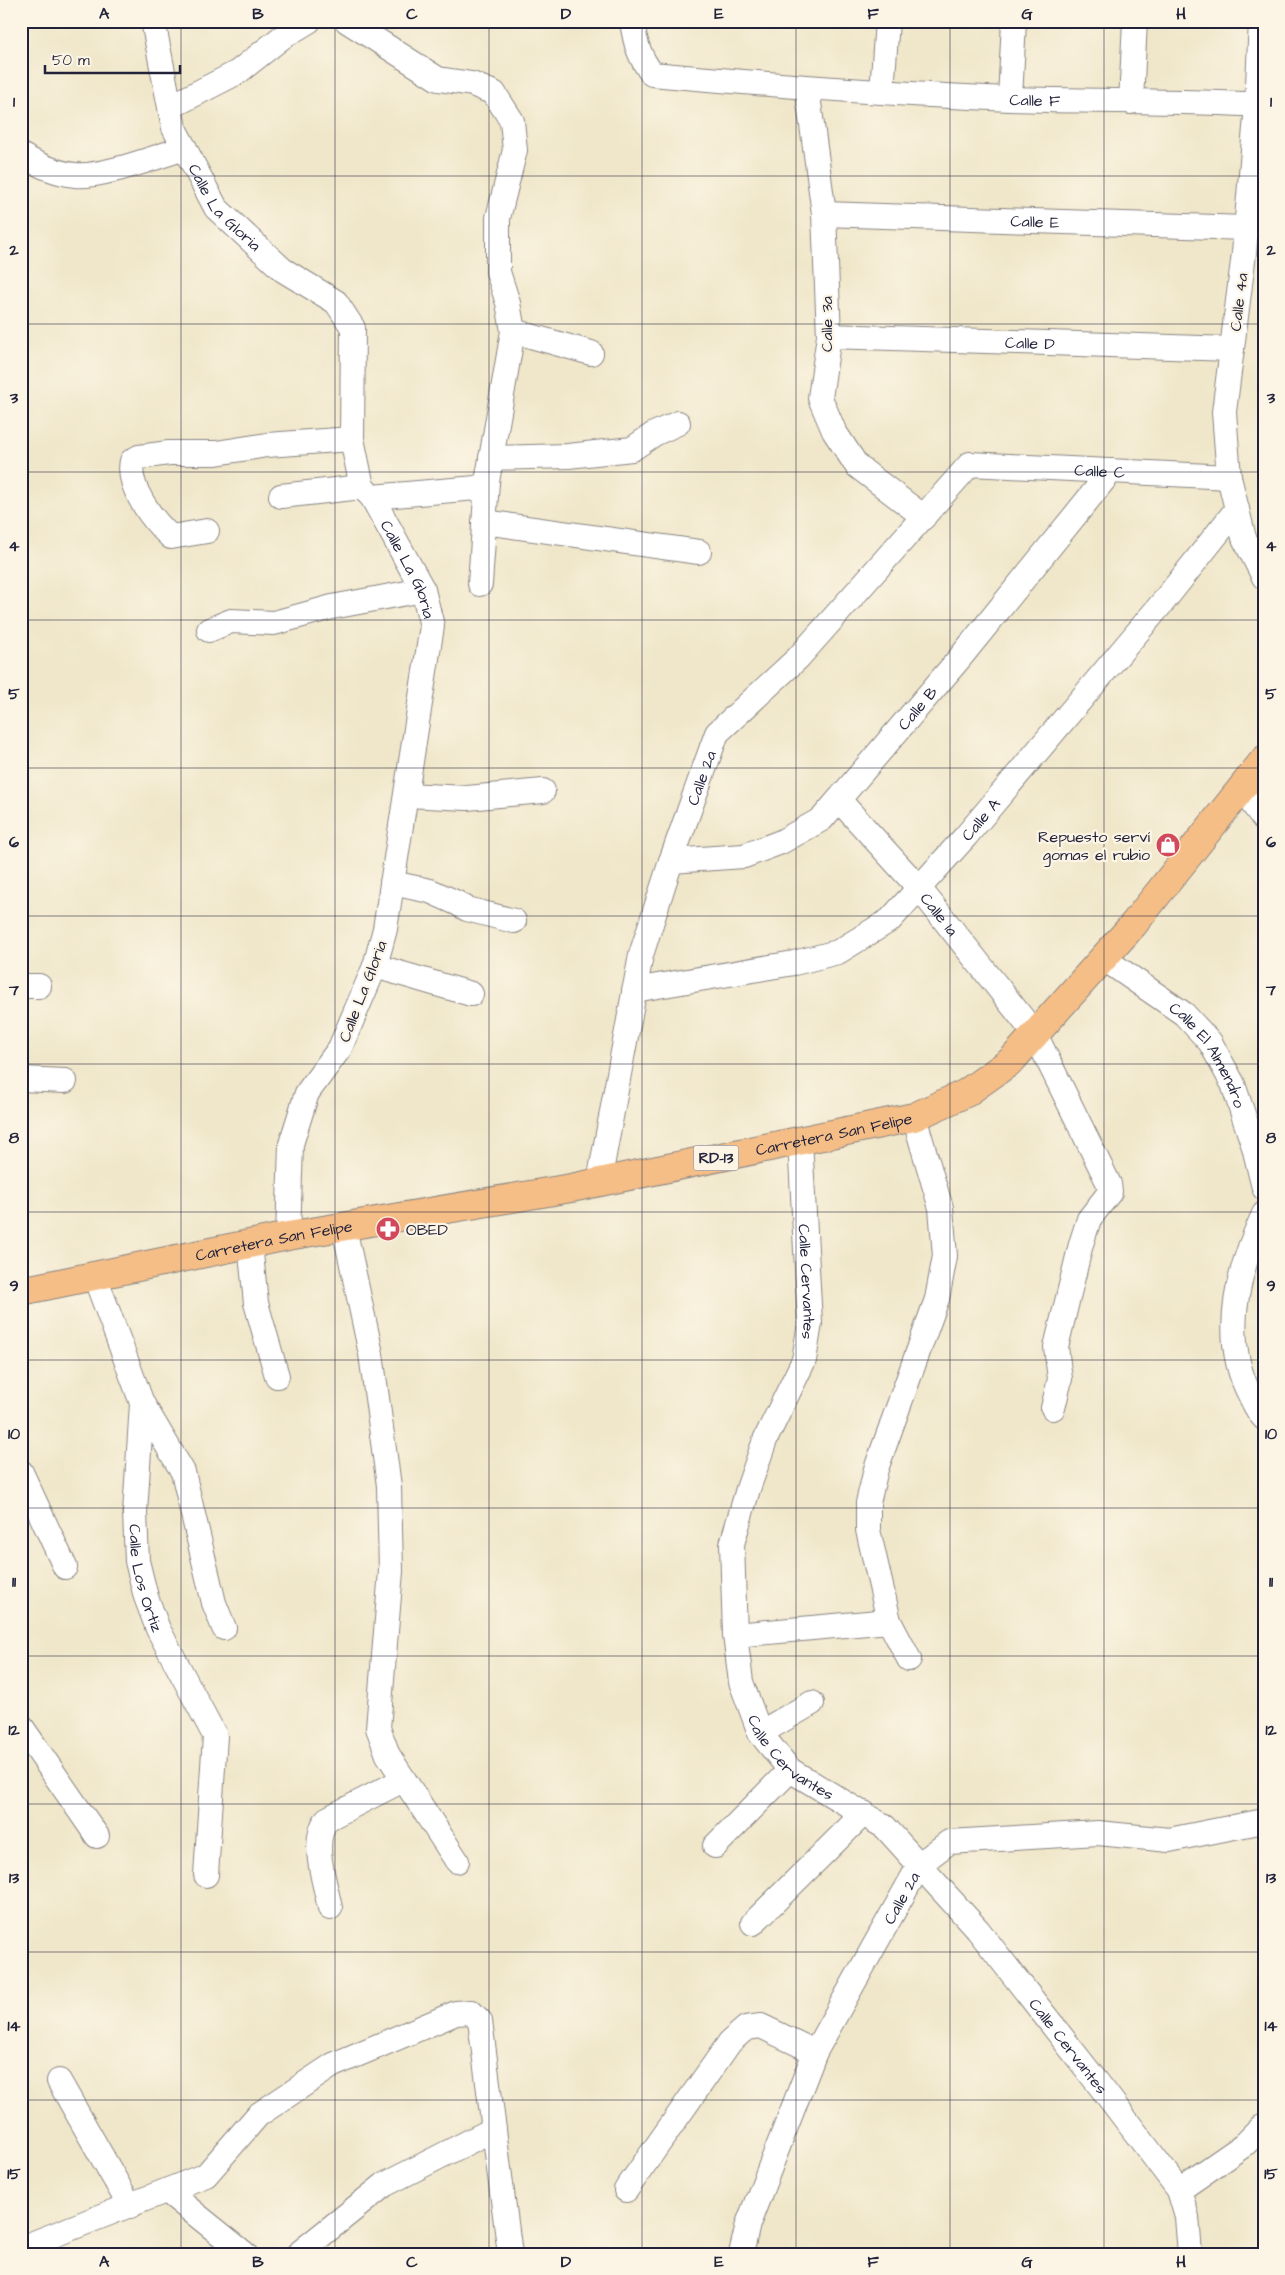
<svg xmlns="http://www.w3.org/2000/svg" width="1285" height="2275" viewBox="0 0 1285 2275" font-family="'Architects Daughter',sans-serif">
<rect width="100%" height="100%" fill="#fcf5e5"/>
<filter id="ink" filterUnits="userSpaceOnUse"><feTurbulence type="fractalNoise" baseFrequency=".02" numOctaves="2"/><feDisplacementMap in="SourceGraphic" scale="10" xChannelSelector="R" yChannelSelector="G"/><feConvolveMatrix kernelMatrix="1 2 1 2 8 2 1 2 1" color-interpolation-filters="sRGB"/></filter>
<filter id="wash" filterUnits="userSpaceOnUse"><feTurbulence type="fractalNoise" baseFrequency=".0096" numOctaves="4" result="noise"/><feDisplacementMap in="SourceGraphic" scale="20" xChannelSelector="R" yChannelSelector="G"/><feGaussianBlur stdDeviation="1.12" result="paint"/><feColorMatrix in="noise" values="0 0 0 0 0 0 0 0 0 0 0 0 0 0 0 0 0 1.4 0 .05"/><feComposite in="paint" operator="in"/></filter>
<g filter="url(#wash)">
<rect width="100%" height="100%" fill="#f0e7ca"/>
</g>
<g filter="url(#ink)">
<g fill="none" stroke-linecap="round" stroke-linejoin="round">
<defs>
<g id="minor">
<path id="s1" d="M153,21L174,128L216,208L283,270L336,302L353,328L352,439L362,487L372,497L423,590L432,626L385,929L375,966L340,1048L307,1093L291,1144L288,1236"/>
<path d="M347,21L438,79L472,84L494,93L512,121L515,150L498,218V272L508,303L513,331L487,482L482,486L476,488L372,497"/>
<path id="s2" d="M632,21C635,43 639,56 652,74C771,85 890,94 1010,99C1095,102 1179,100 1264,105"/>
<path d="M1261,21L1257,105L1244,253L1224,412L1229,477L1244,538L1264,577"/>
<path d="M807,88L824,214L829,336L820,398L834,431L857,466L924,517"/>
<path d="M882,92L887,21"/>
<path d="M1010,99L1014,21"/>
<path d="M1131,102L1135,21"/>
<path d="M170,107L238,72L281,38L309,21"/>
<path d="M21,155C38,165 55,173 75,175C101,178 158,156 185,148"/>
<path id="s3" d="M824,214L1246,228"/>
<path d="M513,331L591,353"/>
<path id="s4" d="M829,336L1232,349"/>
<path d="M491,458L568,456L632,449L654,434L678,423"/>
<path d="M281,496L362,487"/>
<path d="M484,522L699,552"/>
<path d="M207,531L171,537C153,521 126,486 132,461L139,457L169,453H216L267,445L352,439"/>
<path d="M480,584L487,482"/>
<path d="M209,630L231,621L274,623L332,607L423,590"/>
<path d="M1241,788L1264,819"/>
<path d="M406,795L467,798L543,791"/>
<path id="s5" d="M839,800L919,888L1035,1034L1109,1184L1110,1192L1089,1219L1081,1244L1056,1347L1060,1379L1053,1408"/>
<path id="s6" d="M671,861L744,856L781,842L822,819L959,659L1111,471"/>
<path d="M392,883L430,891L457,903L467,909L514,921"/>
<path id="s7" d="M1103,958L1184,1014L1210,1042L1233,1084L1254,1147L1264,1188"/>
<path d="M375,966L471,994"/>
<path d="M21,986H39"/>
<path id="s8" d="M634,990L794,963L838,952L890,920L966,836L1163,602L1237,509"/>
<path d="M21,1079L65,1081"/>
<path id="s9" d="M800,1141L810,1323L804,1360L765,1440L748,1489L732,1544L735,1635L741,1682L760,1733L790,1770L885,1827L978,1930L1104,2091L1179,2190L1187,2217L1190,2254"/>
<path id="s10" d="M599,1182L641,955L671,861L717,733L798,658L970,464L1229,477"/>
<path d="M1264,1214C1238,1269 1220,1337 1250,1395C1254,1403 1257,1411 1264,1418"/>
<path d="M344,1227L371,1354L389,1486L391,1571L378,1728L388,1755L457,1861"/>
<path d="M250,1244L256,1303L277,1376"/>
<path id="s11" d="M94,1274L142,1403L135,1513L137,1561L146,1597L158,1629L215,1736L206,1875"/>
<path d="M142,1403L183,1472L214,1603L224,1628"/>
<path d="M21,1472L65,1567"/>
<path d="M735,1635L889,1621"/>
<path d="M909,1659L889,1621L868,1530V1503L876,1469L937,1299L945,1256L941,1208L914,1117"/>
<path d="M21,1726L97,1836"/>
<path d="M760,1733L812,1703"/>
<path d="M715,1846L790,1770"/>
<path d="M330,1908C325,1882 310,1842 327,1819L403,1780"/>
<path d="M753,1923L864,1813"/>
<path d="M59,2081L130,2206"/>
<path d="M626,2190L730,2042L746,2028L761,2026L815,2052"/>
<path d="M1179,2190L1244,2145L1264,2125"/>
<path d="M168,2192L245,2254"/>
<path d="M21,2248L206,2175L258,2115L333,2065L456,2013L471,2012L480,2021L510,2254"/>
<path d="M298,2254L384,2185L494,2129"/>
<path id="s12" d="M741,2254L748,2224L815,2052L920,1864L949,1842L1098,1833L1169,1840L1264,1821"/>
</g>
<g id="major">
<path id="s13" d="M21,1291L288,1236L571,1188L914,1117L966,1093L1011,1061L1133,925L1264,760"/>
</g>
</defs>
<use href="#minor" stroke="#898482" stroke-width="26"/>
<use href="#major" stroke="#898482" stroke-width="30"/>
<use href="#minor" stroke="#fff" stroke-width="24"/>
<use href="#major" stroke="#f6be87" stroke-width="28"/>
</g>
</g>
<path fill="none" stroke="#22223b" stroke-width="1" stroke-opacity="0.55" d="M181,21V2254M335,21V2254M489,21V2254M642,21V2254M796,21V2254M950,21V2254M1104,21V2254M21,176H1264M21,324H1264M21,472H1264M21,620H1264M21,768H1264M21,916H1264M21,1064H1264M21,1212H1264M21,1360H1264M21,1508H1264M21,1656H1264M21,1804H1264M21,1952H1264M21,2100H1264"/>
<defs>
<symbol id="shop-disc" viewBox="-11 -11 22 22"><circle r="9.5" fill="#d1495b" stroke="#fcf5e5"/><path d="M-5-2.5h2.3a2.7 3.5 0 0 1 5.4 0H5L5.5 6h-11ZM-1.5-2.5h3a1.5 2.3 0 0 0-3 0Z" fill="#fff"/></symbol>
<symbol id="pharmacy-disc" viewBox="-11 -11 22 22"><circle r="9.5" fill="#d1495b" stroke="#fcf5e5"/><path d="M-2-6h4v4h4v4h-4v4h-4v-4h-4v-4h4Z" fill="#fff"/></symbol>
</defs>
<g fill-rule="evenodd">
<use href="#shop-disc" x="1154" y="831" width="28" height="28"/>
<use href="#pharmacy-disc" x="374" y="1215" width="28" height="28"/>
</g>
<g text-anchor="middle" stroke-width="4.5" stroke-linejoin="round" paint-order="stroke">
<rect fill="#fcf5e5" stroke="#63616e" stroke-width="1" x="693.5" y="1145.5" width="45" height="25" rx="4"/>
<g font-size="15" font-weight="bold" fill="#22223b">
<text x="716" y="1163">RD-13</text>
</g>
<g font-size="16" fill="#22223b" stroke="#fcf5e5">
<text dy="6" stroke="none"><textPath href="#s2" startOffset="441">Calle F</textPath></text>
<text dy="6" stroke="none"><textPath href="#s1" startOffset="204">Calle La Gloria</textPath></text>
<text dy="6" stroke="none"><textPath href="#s3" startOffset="211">Calle E</textPath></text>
<text transform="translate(1238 302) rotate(-83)" y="6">Calle 4a</text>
<text transform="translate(826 324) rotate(-90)" y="6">Calle 3a</text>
<text dy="6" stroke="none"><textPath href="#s4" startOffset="201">Calle D</textPath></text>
<text dy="6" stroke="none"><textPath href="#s10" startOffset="965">Calle C</textPath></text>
<text dy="6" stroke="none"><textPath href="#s1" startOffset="639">Calle La Gloria</textPath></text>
<text dy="6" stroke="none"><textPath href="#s6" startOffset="306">Calle B</textPath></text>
<text dy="6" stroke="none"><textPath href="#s10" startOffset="418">Calle 2a</textPath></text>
<text dy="6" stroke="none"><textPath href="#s8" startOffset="404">Calle A</textPath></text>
<text dy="6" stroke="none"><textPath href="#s5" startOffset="152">Calle 1a</textPath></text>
<text transform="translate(362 991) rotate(-69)" y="6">Calle La Gloria</text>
<text dy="6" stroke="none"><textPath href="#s7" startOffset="146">Calle El Almendro</textPath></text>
<text dy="6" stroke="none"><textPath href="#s13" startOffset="828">Carretera San Felipe</textPath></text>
<text dy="6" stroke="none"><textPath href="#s13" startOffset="258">Carretera San Felipe</textPath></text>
<text dy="6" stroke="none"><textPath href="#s9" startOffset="141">Calle Cervantes</textPath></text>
<text dy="6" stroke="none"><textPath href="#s11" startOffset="314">Calle Los Ortiz</textPath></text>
<text dy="6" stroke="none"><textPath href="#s9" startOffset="650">Calle Cervantes</textPath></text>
<text dy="6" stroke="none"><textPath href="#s12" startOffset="392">Calle 2a</textPath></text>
<text dy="6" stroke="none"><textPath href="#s9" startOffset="1055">Calle Cervantes</textPath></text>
</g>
<g font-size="16" fill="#22223b" stroke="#fcf5e5" text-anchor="end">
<text x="1150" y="842">Repuesto serví<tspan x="1150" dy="18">gomas el rubio</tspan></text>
<text x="406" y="1235" text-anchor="start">OBED</text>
</g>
</g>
<rect width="1285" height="2275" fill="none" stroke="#fcf5e5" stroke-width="55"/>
<path d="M45 65v8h135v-8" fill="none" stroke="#22223b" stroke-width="2.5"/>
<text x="52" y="65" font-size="15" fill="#22223b" stroke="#fcf5e5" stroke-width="4" paint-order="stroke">50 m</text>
<rect x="28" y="28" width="1230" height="2220" fill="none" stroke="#22223b" stroke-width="2"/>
<g font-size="16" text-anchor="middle" font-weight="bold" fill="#22223b">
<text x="104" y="19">A</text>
<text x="258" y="19">B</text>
<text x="412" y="19">C</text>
<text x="566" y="19">D</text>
<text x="719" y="19">E</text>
<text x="873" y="19">F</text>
<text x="1027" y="19">G</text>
<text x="1181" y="19">H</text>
<text x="14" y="107">1</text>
<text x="1271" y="107">1</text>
<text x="14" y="255">2</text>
<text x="1271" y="255">2</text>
<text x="14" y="403">3</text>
<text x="1271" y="403">3</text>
<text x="14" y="551">4</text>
<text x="1271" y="551">4</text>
<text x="14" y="699">5</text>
<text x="1271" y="699">5</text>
<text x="14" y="847">6</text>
<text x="1271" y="847">6</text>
<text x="14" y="995">7</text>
<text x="1271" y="995">7</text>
<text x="14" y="1143">8</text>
<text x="1271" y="1143">8</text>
<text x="14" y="1291">9</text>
<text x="1271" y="1291">9</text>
<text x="14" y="1439">10</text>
<text x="1271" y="1439">10</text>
<text x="14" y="1587">11</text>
<text x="1271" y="1587">11</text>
<text x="14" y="1735">12</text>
<text x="1271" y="1735">12</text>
<text x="14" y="1883">13</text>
<text x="1271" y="1883">13</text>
<text x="14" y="2031">14</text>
<text x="1271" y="2031">14</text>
<text x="14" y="2179">15</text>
<text x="1271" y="2179">15</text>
<text x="104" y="2267">A</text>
<text x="258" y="2267">B</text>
<text x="412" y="2267">C</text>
<text x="566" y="2267">D</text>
<text x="719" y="2267">E</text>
<text x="873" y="2267">F</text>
<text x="1027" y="2267">G</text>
<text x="1181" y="2267">H</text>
</g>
</svg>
